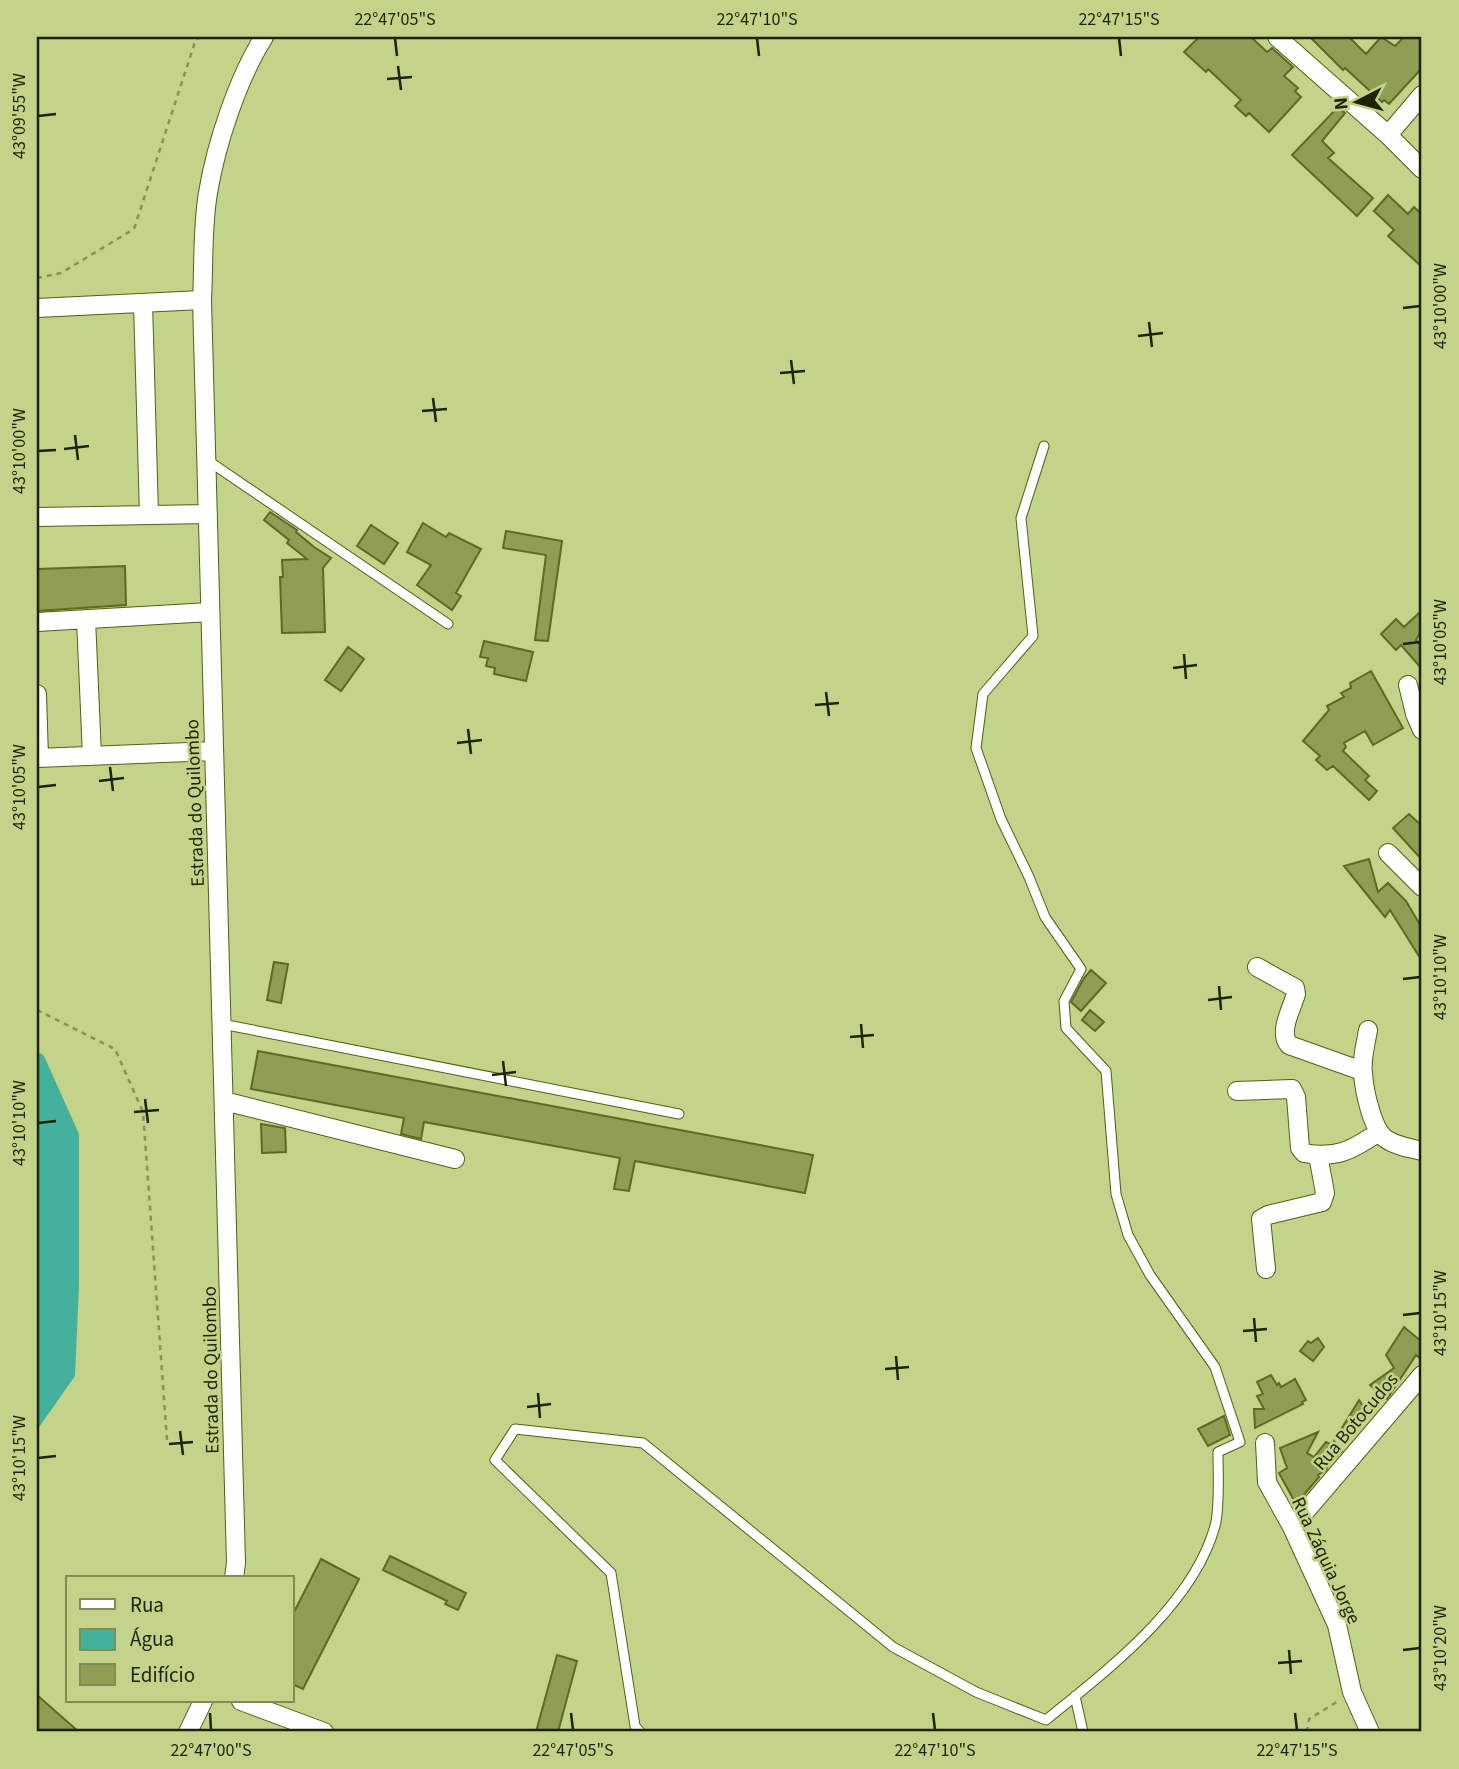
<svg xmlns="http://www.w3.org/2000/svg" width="1459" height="1769" viewBox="0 0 1459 1769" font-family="'Source Sans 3',sans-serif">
<rect width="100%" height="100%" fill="#c3d389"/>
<path fill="#44b19c" d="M37,1051L44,1056L79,1134V1286L75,1376L37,1430Z"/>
<path fill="#8f9d55" stroke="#5e6a20" stroke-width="2" d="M1199,37H1251L1267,52L1272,48L1293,67L1284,76L1298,88L1295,91L1301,97L1269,132L1249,113L1246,116L1235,106L1241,100L1208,69L1206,72L1184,52Z
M1310,37H1349L1366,54L1381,37L1395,46L1404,37H1422V68L1389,104L1384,100L1382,102L1345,68L1343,70Z
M1338,107L1345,113L1322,141L1334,153L1328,158L1373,198L1357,216L1292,155Z
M1388,195L1408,214L1414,207L1422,215V267L1388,236L1394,230L1374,211Z
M270,512L297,530L296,532L314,547L331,558L323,568L325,632L282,633L280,577H283L282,560L307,559L287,543L289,540L264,520Z
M423,523L446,537L449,533L481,549L456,593L461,596L452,610L417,585L431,565L407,552Z
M371,525L398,543L384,564L357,546Z
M506,531L562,541L548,641L535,640L546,555L503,548Z
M125,566L126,605L37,611V569Z
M1422,610V629L1416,640L1422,647V669L1401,645L1396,650L1381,634L1396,619L1404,627Z
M484,641L533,652L526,681L494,674L495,668L486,666L488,658L480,657Z
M348,647L364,659L341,691L325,680Z
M1371,671L1403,728L1373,745L1365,731L1344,743L1346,747L1343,751L1369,776L1365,780L1377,791L1369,800L1333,766L1327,770L1316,760L1320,756L1303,741L1329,710L1327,706L1344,697L1341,693L1351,688L1350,683Z
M1409,814L1422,826V860L1393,828Z
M1369,859L1378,892L1388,883L1406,901L1422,928V961L1390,910L1385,917L1344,866Z
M274,962L288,964L281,1003L267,1000Z
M1091,970L1106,983L1081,1011L1071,1002L1084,978Z
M1090,1010L1104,1022L1095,1031L1082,1020Z
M258,1051L813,1155L805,1193L635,1161L629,1191L614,1189L620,1158L424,1122L421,1139L401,1134L404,1118L251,1089Z
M261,1124L285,1128L286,1152L262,1153Z
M1404,1327L1422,1342V1360L1416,1355L1387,1399L1370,1385L1394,1368L1386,1355Z
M1318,1338L1324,1347L1313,1361L1300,1351L1308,1341L1311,1343Z
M1271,1375L1277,1385L1279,1383L1281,1387L1295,1379L1306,1400L1302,1402L1303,1404L1255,1428L1254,1409H1264L1257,1396L1263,1394L1257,1382Z
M1359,1400L1369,1415L1337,1436Z
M1224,1416L1230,1435L1208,1446L1198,1429Z
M1318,1432L1307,1453L1314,1457L1326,1442L1332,1445L1334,1441L1342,1451L1330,1462L1326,1470L1318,1475L1319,1477L1296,1504L1279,1473L1287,1468L1280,1448Z
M390,1556L466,1593L458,1610L445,1604L447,1601L383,1570Z
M321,1559L359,1579L303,1689L292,1684V1616Z
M557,1655L577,1661L558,1732H536Z
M37,1695L79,1732H37Z"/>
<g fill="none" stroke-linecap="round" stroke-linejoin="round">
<defs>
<path id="lane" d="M207,460L448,624
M222,1024L679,1114
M1075,1696L1083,1732
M640,1732L635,1726L611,1573L495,1460L515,1429L643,1443L893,1647L976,1692L1046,1720C1107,1670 1193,1606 1215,1526C1220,1508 1218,1472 1218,1452L1240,1442L1215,1367L1150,1275L1128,1235L1116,1194L1106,1071L1066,1028L1064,1001L1081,969L1045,917L1029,877L1001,819L976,748L983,694L1033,636L1021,518L1044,446"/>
<path id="street" d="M1277,37L1388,135L1422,169
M1388,135L1422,95
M143,303L149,515
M37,308L202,300
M37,517L208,514
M86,619L92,756
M37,622L210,612
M1408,685L1415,714L1422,730
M37,694L39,758
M37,758L214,751
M1388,853L1422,887
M1257,967L1295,988L1296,994C1292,1008 1278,1032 1289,1045L1362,1071
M1368,1030C1366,1043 1361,1060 1363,1073C1364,1089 1372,1130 1386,1139C1396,1146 1410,1148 1422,1151
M1237,1091L1292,1089L1296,1097L1300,1148L1304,1153C1337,1159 1352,1150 1379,1132
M224,1101L455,1159
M1266,1269L1261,1219L1268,1215L1322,1202L1325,1193L1318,1155
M1265,1443L1267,1482L1292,1527L1337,1625L1352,1692L1370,1732
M1292,1527L1422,1375
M234,1578L236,1563L202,300C204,265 202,227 208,193C216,144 238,78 264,37
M241,1701L324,1732
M188,1732L203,1701"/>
</defs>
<use href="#lane" stroke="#535f12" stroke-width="11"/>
<use href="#street" stroke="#535f12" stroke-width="20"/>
<path stroke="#869258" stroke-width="2.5" stroke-dasharray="5 5" stroke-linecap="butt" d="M37,278L61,273L134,229L196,39L202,37
M37,1010L115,1049L143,1112L167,1440
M1307,1732L1309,1719L1340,1700"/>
<use href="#lane" stroke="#fff" stroke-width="9"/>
<use href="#street" stroke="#fff" stroke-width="18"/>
</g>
<path fill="none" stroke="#1e2305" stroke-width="2.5" d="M395,38L397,56M757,38L759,56M1119,38L1121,56M398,66L401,90M387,79L412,77M38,116L56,114M1403,308L1420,306M1149,322L1152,347M1138,336L1163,333M791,360L794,384M780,373L805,371M433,398L436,422M422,411L447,409M75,435L78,460M64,449L89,446M38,451L56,450M1403,644L1420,642M1184,654L1186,679M1173,668L1197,665M826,692L829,716M815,705L839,703M468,729L471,754M457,743L482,740M110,767L113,791M99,781L124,778M38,787L56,785M1403,979L1420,977M1219,986L1221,1010M1208,1000L1232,997M861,1024L863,1048M850,1037L874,1035M503,1061L506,1086M492,1075L516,1072M145,1099L148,1123M134,1112L159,1110M38,1123L56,1121M1403,1315L1420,1313M1254,1318L1256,1342M1243,1331L1267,1329M896,1356L898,1380M885,1369L909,1367M538,1393L540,1418M527,1407L551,1404M180,1431L183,1455M169,1444L193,1442M38,1458L56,1456M1289,1650L1291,1674M1403,1650L1420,1648M1278,1663L1302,1661M210,1713L211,1730M571,1713L573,1730M933,1713L935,1730M1295,1713L1297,1730"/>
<g text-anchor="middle" stroke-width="5" stroke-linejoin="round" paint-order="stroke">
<g font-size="19" fill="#1e2305" stroke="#c3d389">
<text transform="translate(194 803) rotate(-92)" y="7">Estrada do Quilombo</text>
<text transform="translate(210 1370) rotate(-91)" y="7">Estrada do Quilombo</text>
<text transform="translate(1355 1421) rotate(-50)" y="7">Rua Botocudos</text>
<text transform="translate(1327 1560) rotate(65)" y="7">Rua Záquia Jorge</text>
</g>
</g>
<rect width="1459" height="1769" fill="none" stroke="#c3d389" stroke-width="77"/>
<rect x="66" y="1576" width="228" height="126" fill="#c3d389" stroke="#818d54" stroke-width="2"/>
<rect x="80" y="1599" width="35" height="10" fill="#ffffff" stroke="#818d54" stroke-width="2"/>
<text x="130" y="1612" font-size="21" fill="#1e2305">Rua</text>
<rect x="80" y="1629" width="35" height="21" fill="#44b19c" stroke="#818d54" stroke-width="2"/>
<text x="130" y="1646" font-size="21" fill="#1e2305">Água</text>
<rect x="80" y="1664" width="35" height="21" fill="#8f9d55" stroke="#818d54" stroke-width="2"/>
<text x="130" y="1682" font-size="21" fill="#1e2305">Edifício</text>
<g transform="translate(1357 102) rotate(264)" stroke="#c3d389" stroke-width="5" paint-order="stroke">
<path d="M0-5L12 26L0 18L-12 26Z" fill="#1e2305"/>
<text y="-10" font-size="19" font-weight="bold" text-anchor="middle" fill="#1e2305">N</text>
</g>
<rect x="38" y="38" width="1382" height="1692" fill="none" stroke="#1e2305" stroke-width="2.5"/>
<g font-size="18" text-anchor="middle" fill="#1e2305">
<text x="395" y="25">22°47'05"S</text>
<text x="757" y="25">22°47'10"S</text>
<text x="1119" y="25">22°47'15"S</text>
<text transform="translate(19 116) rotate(-90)" y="6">43°09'55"W</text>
<text transform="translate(1440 306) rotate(-90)" y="6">43°10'00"W</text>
<text transform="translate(19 451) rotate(-90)" y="6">43°10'00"W</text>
<text transform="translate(1440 642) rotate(-90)" y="6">43°10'05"W</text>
<text transform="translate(19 787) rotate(-90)" y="6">43°10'05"W</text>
<text transform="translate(1440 977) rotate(-90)" y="6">43°10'10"W</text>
<text transform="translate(19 1123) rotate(-90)" y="6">43°10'10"W</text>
<text transform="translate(1440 1313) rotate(-90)" y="6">43°10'15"W</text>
<text transform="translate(19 1458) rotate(-90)" y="6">43°10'15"W</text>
<text transform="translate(1440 1648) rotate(-90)" y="6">43°10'20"W</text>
<text x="211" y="1756">22°47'00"S</text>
<text x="573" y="1756">22°47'05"S</text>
<text x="935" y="1756">22°47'10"S</text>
<text x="1297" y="1756">22°47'15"S</text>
</g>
</svg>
